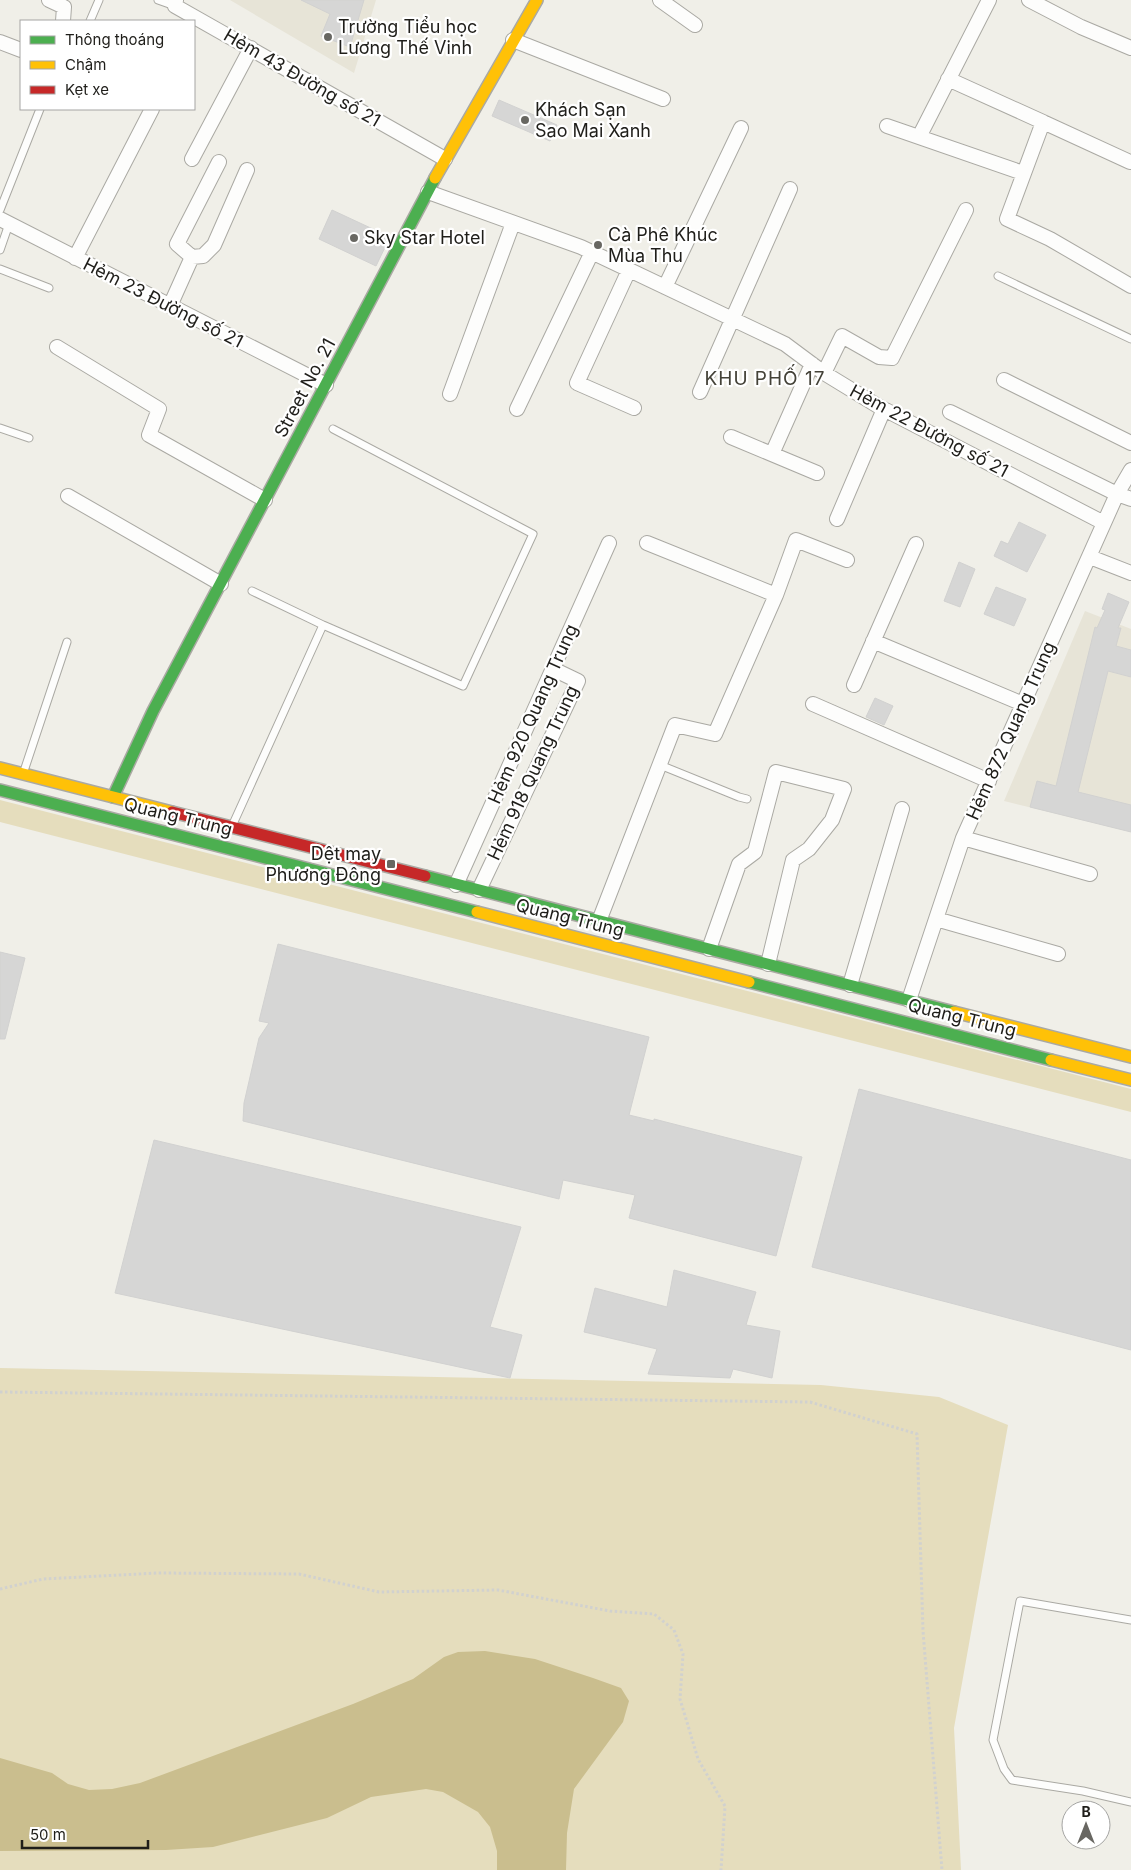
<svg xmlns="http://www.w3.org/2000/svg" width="1131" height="1870" viewBox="0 0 1131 1870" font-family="Inter,sans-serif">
<rect width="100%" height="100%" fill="#f0efe8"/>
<path fill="#e7e4d7" d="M230,0H376L354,73Z
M1085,611L1131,629V832L1004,801Z"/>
<path fill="#e5ddbd" d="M0,800L1131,1089V1112L0,822Z
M0,1368L821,1385L939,1397L1008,1425L954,1728L961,1870H0Z"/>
<path fill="#cabe8e" d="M485,1651L535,1659L593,1678L621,1688L629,1701L623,1722L574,1789L567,1833L566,1870H497V1851L490,1827L478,1812L443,1792L426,1789L371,1797L327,1818L213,1847L166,1850L0,1851V1758L52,1773L68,1784L89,1790L112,1789L140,1783L353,1704L413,1679L444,1657L458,1652Z"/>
<path fill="#d6d6d5" stroke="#d1d1d0" d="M301,0H364L350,47L321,36L330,14Z
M499,100L557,125L550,141L492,116Z
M332,210L390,237L376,266L319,239Z
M1019,522L1046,535L1027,572L994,556L1001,541L1008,544Z
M959,562L975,569L960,607L944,601Z
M996,587L1026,599L1014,626L984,614Z
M1108,593L1129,602L1118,628H1121L1116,646L1131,650V677L1108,671L1078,792L1131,805V832L1030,807L1037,781L1056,786L1095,627L1097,628L1105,610L1102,609Z
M875,698L893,706L884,725L866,717Z
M278,944L649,1037L629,1115L654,1121V1119L802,1157L776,1256L629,1218L635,1195L563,1180L559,1199L243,1121L244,1103L259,1038L269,1023L259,1021Z
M0,952L25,958L5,1039H0Z
M859,1089L1131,1160V1350L812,1267Z
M154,1140L521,1227L490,1327L522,1335L510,1378L115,1293Z
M674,1270L756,1292L746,1325L780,1331L772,1378L733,1369L730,1378L648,1374L657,1349L584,1332L595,1288L667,1307Z"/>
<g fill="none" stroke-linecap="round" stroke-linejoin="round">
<defs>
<path id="lane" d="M158,0L175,6
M90,21L99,0
M0,210L40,109
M0,250L9,224
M0,269L49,288
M998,276L1131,339
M0,428L29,438
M252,591L323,625L463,686L533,534L333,429
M660,765L739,797L747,799
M24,771L67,642
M233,824L323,625
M1131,1620L1020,1601L993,1740L1004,1769L1012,1780L1083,1791L1131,1802"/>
<path id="street" d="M49,0L64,7L63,21
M176,0L175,6L445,159
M660,0L695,25
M1029,0L1081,27L1131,48
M513,40L663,99
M0,42L21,50
M948,79L1043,122
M887,126L1023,173
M919,137L989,0
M192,159L251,48
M1130,162L1043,122L1007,219L1050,239L1131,286
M428,192L581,247L785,344L824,373L878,406L1104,523
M0,219L326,385
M192,257L177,244L219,162
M75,258L152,109
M629,270L577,383L634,408
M665,287L741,128
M170,306L192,257L203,256L214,245L247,170
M57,347L159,409L149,435L265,500
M824,373L842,336L879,357L892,358L966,210
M1004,380L1131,443
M700,392L790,189
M450,394L513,223
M517,409L592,252
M950,412L1117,494L1131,499
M731,437L817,473
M772,454L812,364
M68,496L221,584
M837,519L884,409
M647,543L776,595
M1090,557L1131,573
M873,641L1023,704
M854,685L916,544
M813,704L989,781
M963,838L1090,874
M456,885L609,543
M479,890L578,681L553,669
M936,919L1058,954
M599,921L675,725L715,734L776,595L796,540L847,560
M709,949L739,864L755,852L776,772L844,789L832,820L809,849L793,860L768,964
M850,985L902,809
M909,1000L963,838L1117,494L1131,470"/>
<path id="fast" d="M0,790L477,912
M113,797L153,711L435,178
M425,876L954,1012
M749,982L1051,1060"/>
<path id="slow" d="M435,178L537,0
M0,768L172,812
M477,912L749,982
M954,1012L1131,1057
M1051,1060L1131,1080"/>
<path id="jam" d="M172,812L425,876"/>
</defs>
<use href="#lane" stroke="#aaa9a3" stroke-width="9"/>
<use href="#street" stroke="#aaa9a3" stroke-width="16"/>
<use href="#fast" stroke="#aaa9a3" stroke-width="14"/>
<use href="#slow" stroke="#aaa9a3" stroke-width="14"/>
<use href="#jam" stroke="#aaa9a3" stroke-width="14"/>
<path stroke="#d1d1cf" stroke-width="3" stroke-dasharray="2.5 2.5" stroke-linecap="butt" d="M0,1392L810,1402L917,1434L923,1631L942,1870
M0,1589L43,1579L158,1573L299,1574L379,1592L498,1590L610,1611L654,1614L674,1630L683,1654L680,1699L698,1759L725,1806L721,1870"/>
<use href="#lane" stroke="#fdfdfc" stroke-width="7"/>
<use href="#street" stroke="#fdfdfc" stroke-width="14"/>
<use href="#fast" stroke="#4caf50" stroke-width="11"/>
<use href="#slow" stroke="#ffc107" stroke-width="11"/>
<use href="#jam" stroke="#c62828" stroke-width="11"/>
</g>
<g fill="#686762" stroke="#fff" stroke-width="2">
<circle cx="328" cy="37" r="5"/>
<circle cx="525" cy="120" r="5"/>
<circle cx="354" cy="238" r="5"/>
<circle cx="598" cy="245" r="5"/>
<rect x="386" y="859" width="10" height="10" rx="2.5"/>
</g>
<g text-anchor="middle" stroke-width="4.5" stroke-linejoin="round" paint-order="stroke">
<g font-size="18" fill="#1f1e1a" stroke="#fff" text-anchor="start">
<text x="338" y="33">Trường Tiểu học<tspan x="338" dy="21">Lương Thế Vinh</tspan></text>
<text x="535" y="116">Khách Sạn<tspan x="535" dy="21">Sao Mai Xanh</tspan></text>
<text x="608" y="241">Cà Phê Khúc<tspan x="608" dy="21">Mùa Thu</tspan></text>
<text x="364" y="244">Sky Star Hotel</text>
<text x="381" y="860" text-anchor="end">Dệt may<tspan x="381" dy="21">Phương Đông</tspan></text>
</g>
<g font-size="18" fill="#1f1e1a" stroke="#fff">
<text transform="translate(302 78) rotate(30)" y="6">Hẻm 43 Đường số 21</text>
<text transform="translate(163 303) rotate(27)" y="6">Hẻm 23 Đường số 21</text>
<text transform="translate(305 388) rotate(-62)" y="6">Street No. 21</text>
<text transform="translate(929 431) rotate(28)" y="6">Hẻm 22 Đường số 21</text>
<text transform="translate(533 714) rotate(-66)" y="6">Hẻm 920 Quang Trung</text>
<text transform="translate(1011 731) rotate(-66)" y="6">Hẻm 872 Quang Trung</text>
<text transform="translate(533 773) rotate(-65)" y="6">Hẻm 918 Quang Trung</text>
<text transform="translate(178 817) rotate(14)" y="6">Quang Trung</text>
<text transform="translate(570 918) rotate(14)" y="6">Quang Trung</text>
<text transform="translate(962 1018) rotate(14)" y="6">Quang Trung</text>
</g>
<g font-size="19" letter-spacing="1" fill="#444238" stroke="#fff">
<text x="765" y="385">KHU PHỐ 17</text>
</g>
</g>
<rect x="20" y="20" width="175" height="90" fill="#ffffff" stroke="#a5a5a3"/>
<rect x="30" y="36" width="25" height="8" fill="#4caf50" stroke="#a5a5a3"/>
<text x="65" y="45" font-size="15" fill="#1f1e1a">Thông thoáng</text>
<rect x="30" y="61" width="25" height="8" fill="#ffc107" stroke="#a5a5a3"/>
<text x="65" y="70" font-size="15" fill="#1f1e1a">Chậm</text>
<rect x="30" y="86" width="25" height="8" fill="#c62828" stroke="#a5a5a3"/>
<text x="65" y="95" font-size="15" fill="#1f1e1a">Kẹt xe</text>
<g transform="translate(1086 1825)"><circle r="24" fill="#ffffff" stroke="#a5a5a3"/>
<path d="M0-4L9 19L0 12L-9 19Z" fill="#686762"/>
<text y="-8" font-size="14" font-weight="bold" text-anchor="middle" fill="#1f1e1a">B</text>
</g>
<path d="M22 1840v8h126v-8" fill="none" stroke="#1f1e1a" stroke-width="2.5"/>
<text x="30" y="1840" font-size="15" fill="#1f1e1a" stroke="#ffffff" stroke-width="4" paint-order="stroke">50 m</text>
</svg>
